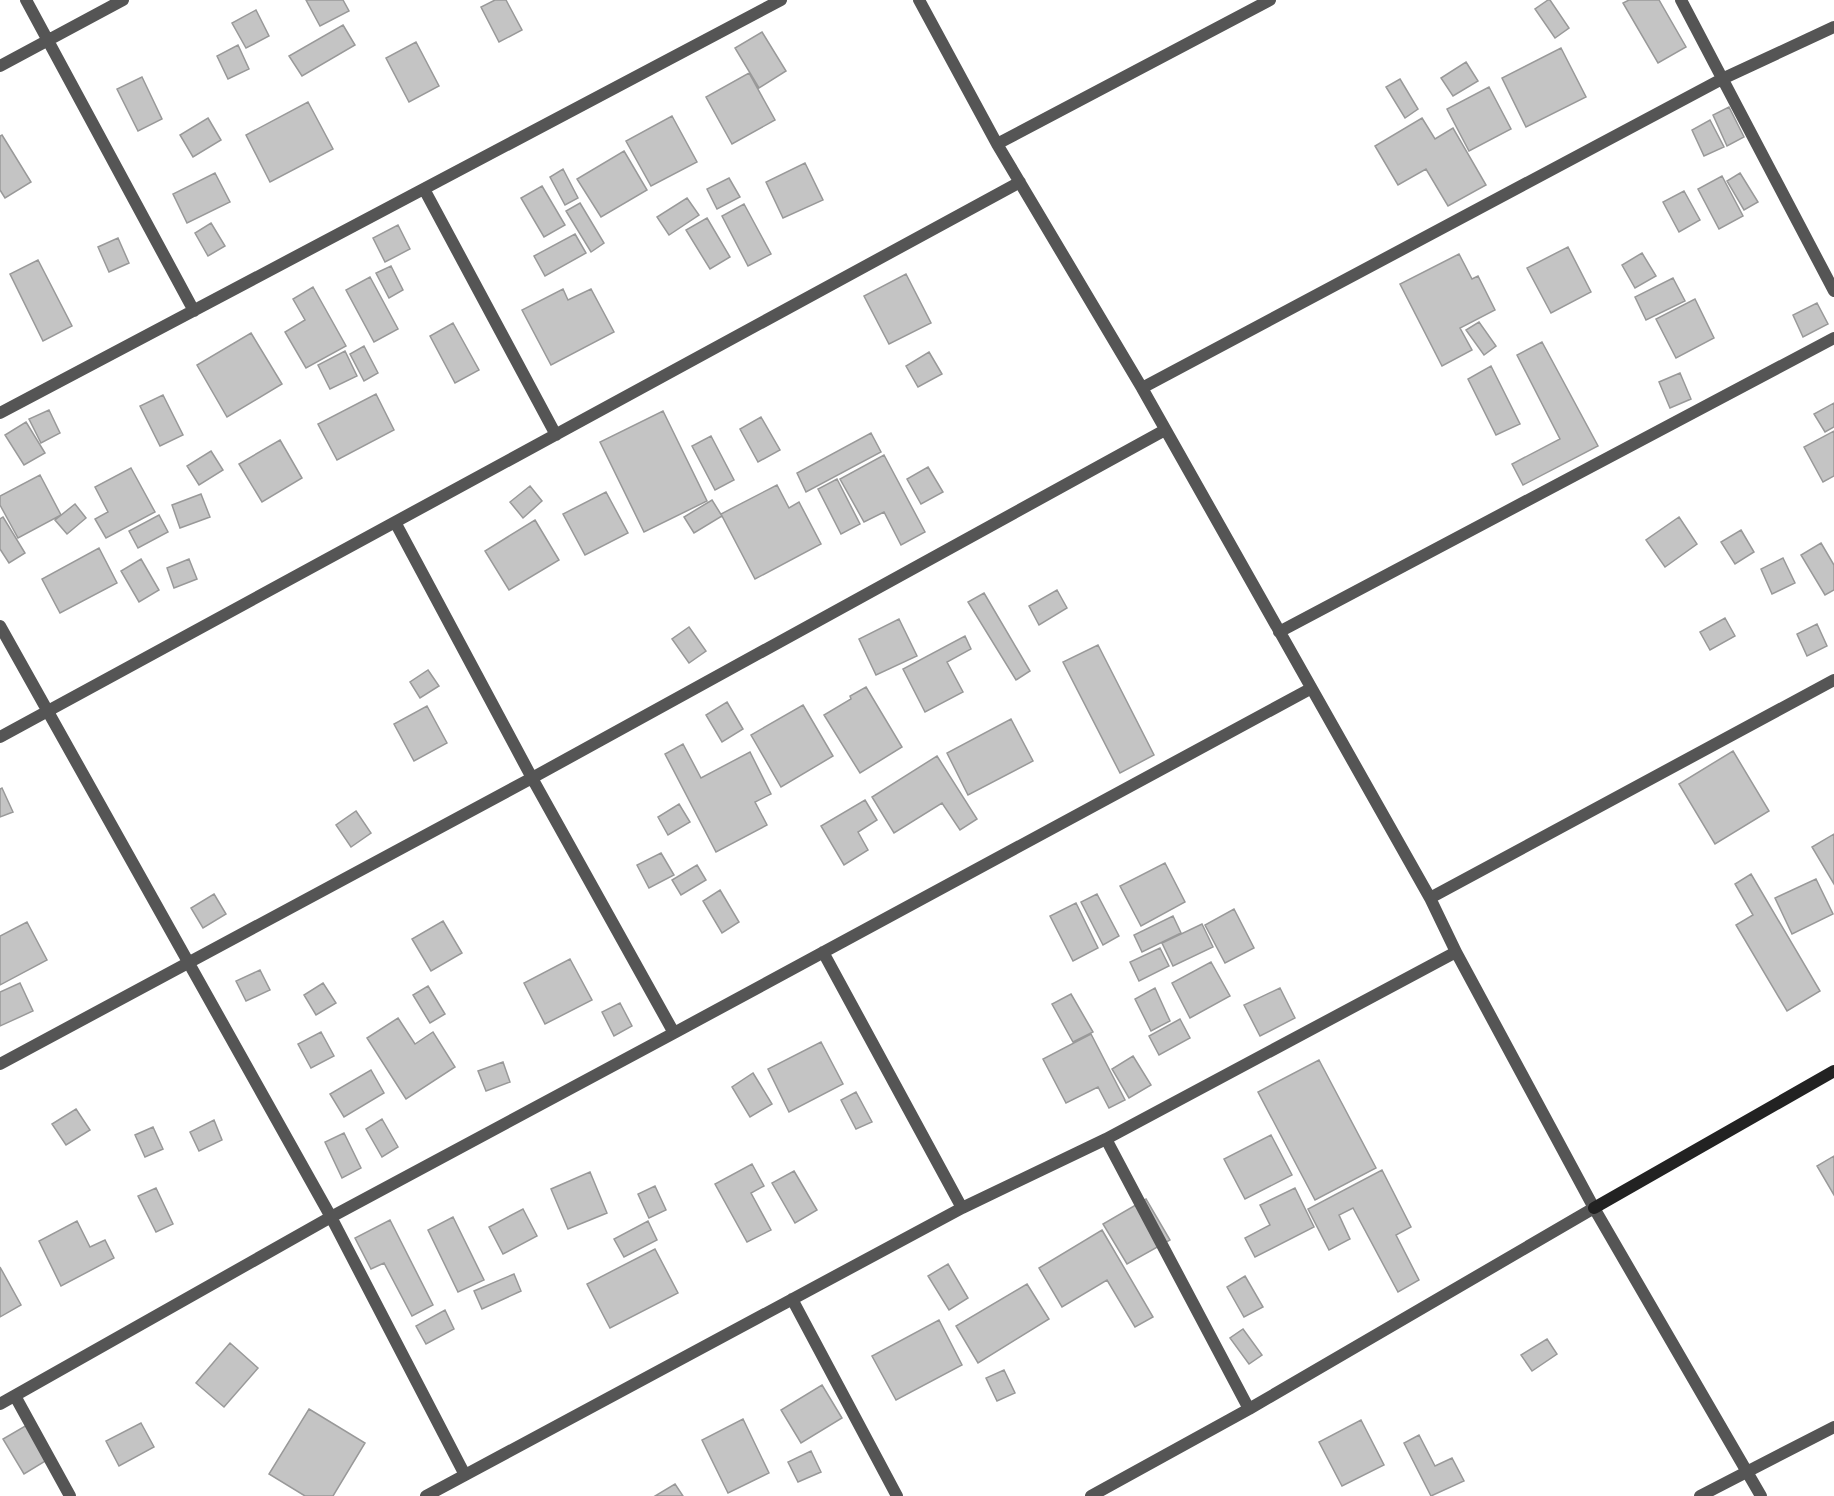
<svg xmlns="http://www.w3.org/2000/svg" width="1834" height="1496" viewBox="0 0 1834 1496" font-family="'Fira Sans Condensed',sans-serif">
<rect width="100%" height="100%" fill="#fff"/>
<path fill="#c4c4c4" stroke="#999" stroke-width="1.5" d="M306,0H343L349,11L320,26Z
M495,0H506L522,30L499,42L481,7Z
M1548,0H1550L1569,28L1555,38L1535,9Z
M1629,0H1659L1686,47L1658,63L1623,3Z
M256,10L269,36L246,48L232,23Z
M343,25L355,45L302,76L289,56Z
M762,32L786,71L759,88L735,48Z
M416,42L439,86L409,102L386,58Z
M238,45L249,69L228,79L217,56Z
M1561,48L1586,97L1526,127L1502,78Z
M1466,62L1478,81L1453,96L1441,78Z
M749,73L775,120L732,144L706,97Z
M142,77L162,119L138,131L117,89Z
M1400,79L1418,109L1405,118L1386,87Z
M1489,87L1511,129L1469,151L1447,109Z
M308,102L333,149L270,182L246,135Z
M1729,107L1744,137L1727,146L1713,115Z
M672,116L697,162L651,186L626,141Z
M208,118L221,140L193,157L180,135Z
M1422,118L1435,139L1453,128L1486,185L1448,206L1426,169L1398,185L1375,146Z
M1710,120L1724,147L1704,156L1692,130Z
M2,135L31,182L5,198L0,190V136Z
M624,151L647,190L601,217L577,179Z
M805,163L823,200L783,218L766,182Z
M563,169L578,198L565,205L550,177Z
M215,173L230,202L187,223L173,194Z
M1740,173L1758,202L1744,210L1727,181Z
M1722,176L1743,216L1719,229L1698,189Z
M729,178L740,197L717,209L707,189Z
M542,186L565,225L544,237L521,198Z
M1684,191L1700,220L1679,232L1663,202Z
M687,198L699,215L669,235L657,217Z
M580,203L604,243L591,252L566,211Z
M744,204L771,254L748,266L722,216Z
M707,218L730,257L710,269L686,230Z
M211,223L225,246L208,256L195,233Z
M398,225L410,249L385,262L373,238Z
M575,234L586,253L545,276L534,256Z
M118,238L129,263L109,272L98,247Z
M1568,247L1591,292L1551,313L1527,268Z
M1642,253L1656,276L1635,288L1622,265Z
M1459,254L1472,279L1478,276L1495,310L1460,328L1472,350L1442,366L1400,284Z
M38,260L72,326L43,341L10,274Z
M391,266L403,290L389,298L376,273Z
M906,274L931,323L889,344L864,296Z
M370,277L398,329L374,342L346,290Z
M1673,278L1685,301L1646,320L1635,297Z
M313,287L346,346L306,368L285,332L305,320L293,299Z
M563,289L568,300L591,289L614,332L551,365L522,310Z
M1695,299L1714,338L1676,358L1656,319Z
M1817,303L1828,324L1803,337L1793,315Z
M1479,322L1496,346L1484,355L1466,330Z
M453,323L479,370L455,383L430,336Z
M251,333L282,384L227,417L197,365Z
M1542,342L1598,446L1523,485L1512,464L1560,439L1517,355Z
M364,346L378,373L364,381L350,354Z
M345,351L357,376L330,389L318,365Z
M929,352L942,374L918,387L906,366Z
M1491,366L1520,424L1496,435L1468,379Z
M1680,373L1691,399L1670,408L1659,382Z
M376,394L394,430L337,460L318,424Z
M163,395L183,435L160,446L140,406Z
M1834,403V427L1825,432L1814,414Z
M49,410L60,433L41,443L29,419Z
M663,411L707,501L644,532L600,442Z
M761,417L780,450L758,462L740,429Z
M26,422L45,453L24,465L5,435Z
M1834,431V476L1823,482L1804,447Z
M871,433L881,452L806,492L797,473Z
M711,436L734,480L715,490L692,446Z
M280,440L302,478L262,502L239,464Z
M211,451L223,470L199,485L187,466Z
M884,455L925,532L901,545L884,512L864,522L840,479Z
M928,467L943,492L921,504L907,479Z
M131,468L155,512L106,538L95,519L108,512L95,487Z
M40,475L61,515L18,538L0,505V496Z
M837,479L860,524L841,534L818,489Z
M777,485L789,508L799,502L821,544L755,579L721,514Z
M530,486L542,501L523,518L510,502Z
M606,492L628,533L585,555L563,514Z
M201,494L210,517L180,528L172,505Z
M712,500L722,516L694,533L684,517Z
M75,504L86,518L67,534L55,520Z
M159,515L168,532L138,548L129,531Z
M3,517L25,553L9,563L0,549V519Z
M1679,517L1697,544L1665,567L1646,540Z
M535,520L559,560L509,590L485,551Z
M1741,530L1754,552L1735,564L1721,542Z
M1821,543L1834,565V590L1825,595L1801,555Z
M99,548L117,583L60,613L42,579Z
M1783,558L1795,583L1772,594L1761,569Z
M141,559L159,590L139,602L121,571Z
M189,559L197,579L174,588L167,568Z
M1057,590L1067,608L1039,625L1029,606Z
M984,593L1030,671L1016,680L968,602Z
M1725,618L1735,636L1710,650L1700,632Z
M899,619L917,656L876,675L859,639Z
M1817,624L1827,646L1807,656L1797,634Z
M689,627L706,651L689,663L672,639Z
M965,636L971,649L947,662L963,692L925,712L903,669Z
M1098,645L1154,755L1120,773L1063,662Z
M428,670L439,686L420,698L410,682Z
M866,687L902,747L860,773L824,715L851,699L850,696Z
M727,702L743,729L722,742L706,715Z
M803,705L833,756L781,787L751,735Z
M427,706L447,743L414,761L394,724Z
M1011,719L1033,761L968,795L947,753Z
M683,744L701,778L750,752L771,794L755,802L767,825L716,852L665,754Z
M1733,751L1769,811L1715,844L1679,784Z
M937,756L977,819L960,830L942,803L894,833L872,797Z
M2,788L13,812L0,817V789Z
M865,800L877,820L858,832L868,850L844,865L821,826Z
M679,804L690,822L668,835L658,817Z
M356,811L371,833L351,847L336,825Z
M1834,834V884L1812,847Z
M661,853L674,875L649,888L637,865Z
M1165,863L1185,902L1141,926L1120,886Z
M697,865L706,880L681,895L672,880Z
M1751,874L1820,991L1787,1011L1736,925L1753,915L1735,884Z
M1816,879L1833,914L1792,934L1775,898Z
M720,890L739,922L722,933L703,901Z
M214,894L226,914L203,928L191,908Z
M1097,894L1119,936L1103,945L1081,902Z
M1076,903L1098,948L1073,961L1050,916Z
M1234,909L1254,948L1225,963L1205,925Z
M1173,916L1181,933L1142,952L1134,935Z
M443,921L462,953L431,971L412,939Z
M27,922L47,960L0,985V936Z
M1202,924L1213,947L1173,966L1162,943Z
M1160,948L1169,966L1139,981L1130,962Z
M570,959L592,1000L545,1024L524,983Z
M1211,962L1230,996L1190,1018L1172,983Z
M260,970L270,990L246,1001L236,981Z
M20,983L33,1011L0,1026V992Z
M323,983L336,1003L316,1015L304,995Z
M428,986L445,1014L430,1023L413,995Z
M1155,988L1170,1021L1151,1031L1135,999Z
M1280,988L1295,1018L1260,1036L1244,1005Z
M1071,994L1093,1032L1073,1042L1052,1004Z
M620,1003L632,1026L614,1036L602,1012Z
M398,1018L415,1044L433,1032L455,1067L406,1099L367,1038Z
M1180,1019L1190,1038L1159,1055L1149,1036Z
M321,1032L334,1056L311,1068L298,1044Z
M1091,1034L1125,1100L1109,1108L1098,1087L1066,1103L1043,1059Z
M821,1042L843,1084L789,1112L768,1069Z
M1133,1056L1151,1085L1129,1098L1112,1069Z
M1319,1060L1376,1168L1315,1200L1258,1092Z
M503,1062L510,1082L486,1091L478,1071Z
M371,1070L384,1093L344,1117L330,1094Z
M753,1073L772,1104L750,1117L732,1087Z
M856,1092L872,1122L856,1129L841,1100Z
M76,1109L90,1130L66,1145L52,1124Z
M382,1119L398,1147L382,1157L366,1129Z
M214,1120L222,1140L199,1151L190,1132Z
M153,1127L163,1149L145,1157L135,1135Z
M344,1133L361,1168L342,1178L325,1142Z
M1271,1135L1292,1175L1245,1199L1224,1159Z
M1834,1156V1195L1817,1166Z
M752,1164L764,1186L751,1193L771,1230L747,1242L715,1184Z
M1382,1170L1411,1227L1396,1235L1419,1280L1398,1292L1353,1208L1339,1215L1350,1239L1329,1250L1308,1209Z
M794,1171L817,1210L795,1223L772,1183Z
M590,1172L607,1213L568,1229L551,1189Z
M655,1186L666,1210L649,1218L638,1194Z
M156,1188L173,1224L156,1232L138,1196Z
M1295,1188L1314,1227L1255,1257L1245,1238L1270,1225L1260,1205Z
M1146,1199L1170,1240L1127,1264L1103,1224Z
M523,1209L537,1236L503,1254L489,1227Z
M453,1217L484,1280L458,1292L428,1230Z
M390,1220L433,1305L412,1316L384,1263L371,1269L355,1238Z
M77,1221L90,1247L105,1240L114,1258L61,1286L39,1241Z
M648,1221L657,1240L624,1257L614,1239Z
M1102,1230L1153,1317L1135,1327L1107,1280L1062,1307L1039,1268Z
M655,1249L678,1293L610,1328L587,1284Z
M948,1264L968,1298L949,1310L928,1276Z
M0,1267L21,1305L0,1317Z
M514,1274L521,1291L482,1309L474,1291Z
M1245,1276L1263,1307L1244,1317L1227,1287Z
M1027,1284L1049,1319L978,1363L956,1326Z
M445,1310L454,1329L426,1344L416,1326Z
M939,1320L962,1365L896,1400L872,1356Z
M1243,1329L1262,1355L1249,1364L1230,1338Z
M1547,1339L1557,1354L1532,1371L1521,1355Z
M230,1343L258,1368L224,1407L196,1383Z
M1004,1370L1015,1393L997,1401L986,1378Z
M822,1385L842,1418L801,1443L781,1410Z
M309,1409L365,1443L333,1496H305L269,1474Z
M743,1419L769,1473L728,1493L702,1440Z
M1361,1420L1384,1465L1342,1486L1319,1442Z
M141,1423L154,1447L119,1466L106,1441Z
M27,1425L47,1460L24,1474L3,1439Z
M1419,1435L1435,1466L1452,1458L1464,1481L1431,1496L1404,1443Z
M811,1451L821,1472L798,1482L788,1462Z
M675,1484L683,1496H655Z"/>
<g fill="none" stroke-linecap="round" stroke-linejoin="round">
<path stroke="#555" stroke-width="12" d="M26,0L194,311
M919,0L997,144L1142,388L1430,898L1456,952L1594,1208L1761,1496
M1681,0L1834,291
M0,66L123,0
M997,144L1270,0
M424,189L556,435
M1142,388L1722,79L1834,27
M0,413L781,0
M395,522L532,778L674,1033
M0,626L331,1217L465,1475
M1279,632L1834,338
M0,737L1020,182
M1430,898L1834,680
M823,952L962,1208
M0,1064L532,778L1165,430
M1106,1139L1249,1409
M792,1299L897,1496
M15,1396L70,1496
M0,1404L331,1217L674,1033L1310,689
M426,1496L962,1208L1106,1139L1456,952
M1091,1496L1249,1409L1594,1208
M1700,1496L1834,1427"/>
<path stroke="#222" stroke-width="12" d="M1594,1208L1834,1071"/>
</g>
</svg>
